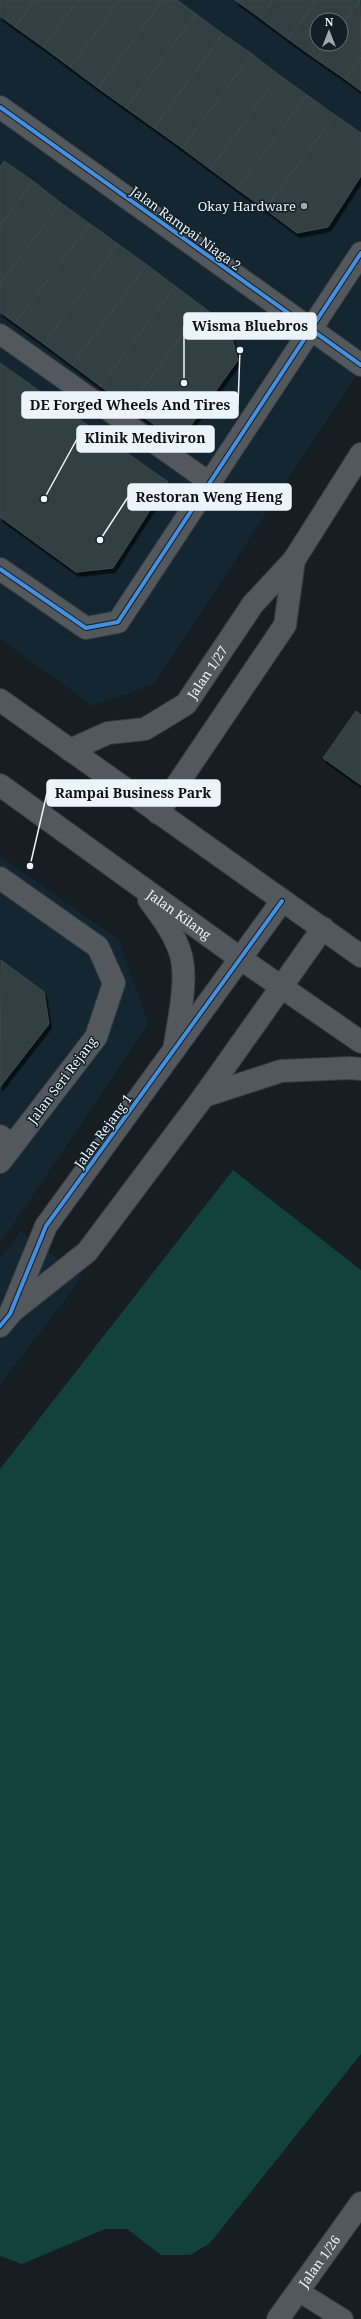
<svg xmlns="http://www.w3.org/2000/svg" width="361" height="2319" viewBox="0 0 361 2319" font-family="'Noto Serif',serif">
<defs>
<filter id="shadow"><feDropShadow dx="2.5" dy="4.5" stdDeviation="0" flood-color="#0009"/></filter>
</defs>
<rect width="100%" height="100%" fill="#171e22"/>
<path fill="#132631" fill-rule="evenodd" d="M0,0H361V368L154,684L93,706L0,639ZM317,20H341V44H317Z
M0,856L119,940L148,1024L0,1244Z
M21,1231L82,1277L0,1385V1259Z"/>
<path fill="#12423b" d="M233,1170L361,1270V2054L210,2243L190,2255H161L127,2229H105L22,2264L0,2256V1469Z"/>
<path fill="#323f43" stroke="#40474a" filter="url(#shadow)" d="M0,0H35L15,27L0,16Z
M35,0H78L43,47L15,27Z
M78,0H120L70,67L43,47Z
M120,0H163L98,88L70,67Z
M163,0H177L196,14L126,108L98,88Z
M235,0H273L260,18Z
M273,0H316L288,39L260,18Z
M316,0H360L341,26V20H317V44H328L316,59L288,39Z
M360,0L361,57L345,79L316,59L328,44H341V26Z
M196,14L223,34L154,128L126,108Z
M223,34L252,54L182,148L154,128Z
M252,54L279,75L210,169L182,148Z
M361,57V91L345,79Z
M279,75L307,95L237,189L210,169Z
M307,95L335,115L265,209L237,189Z
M335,115L361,133V176L328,227L297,233L265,209Z
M4,161L33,181L0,226V167Z
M33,181L61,203L0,284V226Z
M61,203L90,224L15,323L0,312V284Z
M90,224L118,244L44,344L15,323Z
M118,244L147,265L72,365L44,344Z
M147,265L175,286L100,386L72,365Z
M175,286L203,307L129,407L100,386Z
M203,307L229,327L238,360L179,442L129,407Z
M0,363L168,482L113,568L76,572L0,517Z
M356,711L361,715V785L323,758Z
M1,960L44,992L49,1024L0,1087Z"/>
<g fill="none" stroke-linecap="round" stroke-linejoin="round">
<defs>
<path id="service" d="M0,334L209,482
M0,1135L14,1145
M298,2291L343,2319"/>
<g id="minor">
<path d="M0,107L361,365"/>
<path d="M0,569L86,628L118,622L361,253"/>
<path id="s1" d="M70,750L108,733L145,729L186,704L253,604L294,560L361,454"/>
<path d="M158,813L285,625L294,560"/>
<path d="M0,878L98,947L114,983L96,1037L0,1162"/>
<path id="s2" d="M278,2319L361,2203"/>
</g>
<path id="tertiary" d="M10,1313L87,1252L204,1096L323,928
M0,1326L10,1314L46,1226L282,901"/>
<g id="secondary">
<path d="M0,700L361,956"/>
<path id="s3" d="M0,785L241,959L361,1042"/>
<path d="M149,900C161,916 174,933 180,952C189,977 178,1024 174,1050"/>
<path d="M204,1096L281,1071L350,1068L361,1069"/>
</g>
</defs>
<use href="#service" stroke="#363b3e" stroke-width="22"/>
<use href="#minor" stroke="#363b3e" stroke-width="24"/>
<use href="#tertiary" stroke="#363b3e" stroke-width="24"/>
<use href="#secondary" stroke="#363b3e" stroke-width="24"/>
<use href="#service" stroke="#52585c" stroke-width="20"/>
<use href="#minor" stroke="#52585c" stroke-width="22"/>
<use href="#tertiary" stroke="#52585c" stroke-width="22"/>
<use href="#secondary" stroke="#52585c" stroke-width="22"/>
<defs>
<path id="cycleway" d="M0,107L361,365
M0,569L86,628L118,622L361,253
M0,1326L10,1314L46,1226L282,901"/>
</defs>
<use href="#cycleway" stroke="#121f27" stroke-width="6"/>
<use href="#cycleway" stroke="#468fdf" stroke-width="4"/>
</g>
<circle fill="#a1a9ae" stroke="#121f27" stroke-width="1.5" cx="304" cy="206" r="4"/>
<g text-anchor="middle" stroke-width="3" stroke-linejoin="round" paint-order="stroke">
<g font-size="13" fill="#ebf4fa" stroke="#121f27" text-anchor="end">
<text x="296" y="211">Okay Hardware</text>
</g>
<g font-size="13" fill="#ebf4fa" stroke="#121f27">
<text transform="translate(186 228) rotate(36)" y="5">Jalan Rampai Niaga 2</text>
<text dy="5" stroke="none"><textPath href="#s1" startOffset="165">Jalan 1/27</textPath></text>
<text dy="5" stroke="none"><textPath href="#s3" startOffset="221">Jalan Kilang</textPath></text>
<text transform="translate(62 1080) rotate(-53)" y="5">Jalan Seri Rejang</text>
<text transform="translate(103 1131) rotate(-54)" y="5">Jalan Rejang 1</text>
<text dy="5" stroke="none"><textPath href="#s2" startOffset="71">Jalan 1/26</textPath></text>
</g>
</g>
<path fill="none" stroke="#ebf4fa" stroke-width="1.5" d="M184 383L184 326M240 350L238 405M44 499L77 439M100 540L128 497M30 866L47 793"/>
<g fill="#ebf4fa" stroke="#121f27" stroke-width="1.5">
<circle cx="184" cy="383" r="4"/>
<circle cx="240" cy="350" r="4"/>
<circle cx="44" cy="499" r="4"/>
<circle cx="100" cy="540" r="4"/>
<circle cx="30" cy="866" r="4"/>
</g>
<g fill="#ebf4fa" stroke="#ebf4fa" stroke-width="1.5">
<rect x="184" y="313" width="132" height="26" rx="4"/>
<rect x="22" y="392" width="216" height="26" rx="4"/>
<rect x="77" y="426" width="137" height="26" rx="4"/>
<rect x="128" y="484" width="163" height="26" rx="4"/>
<rect x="47" y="780" width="173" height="26" rx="4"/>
</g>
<g font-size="14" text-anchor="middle" font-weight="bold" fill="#111">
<text x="250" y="331">Wisma Bluebros</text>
<text x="130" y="410">DE Forged Wheels And Tires</text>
<text x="145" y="443">Klinik Mediviron</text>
<text x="209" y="502">Restoran Weng Heng</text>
<text x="133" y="798">Rampai Business Park</text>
</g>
<g transform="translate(329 32)"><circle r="19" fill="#121f27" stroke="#69747b"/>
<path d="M0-3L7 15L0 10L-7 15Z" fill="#a1a9ae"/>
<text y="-6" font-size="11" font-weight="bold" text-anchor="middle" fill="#ebf4fa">N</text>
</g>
</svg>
